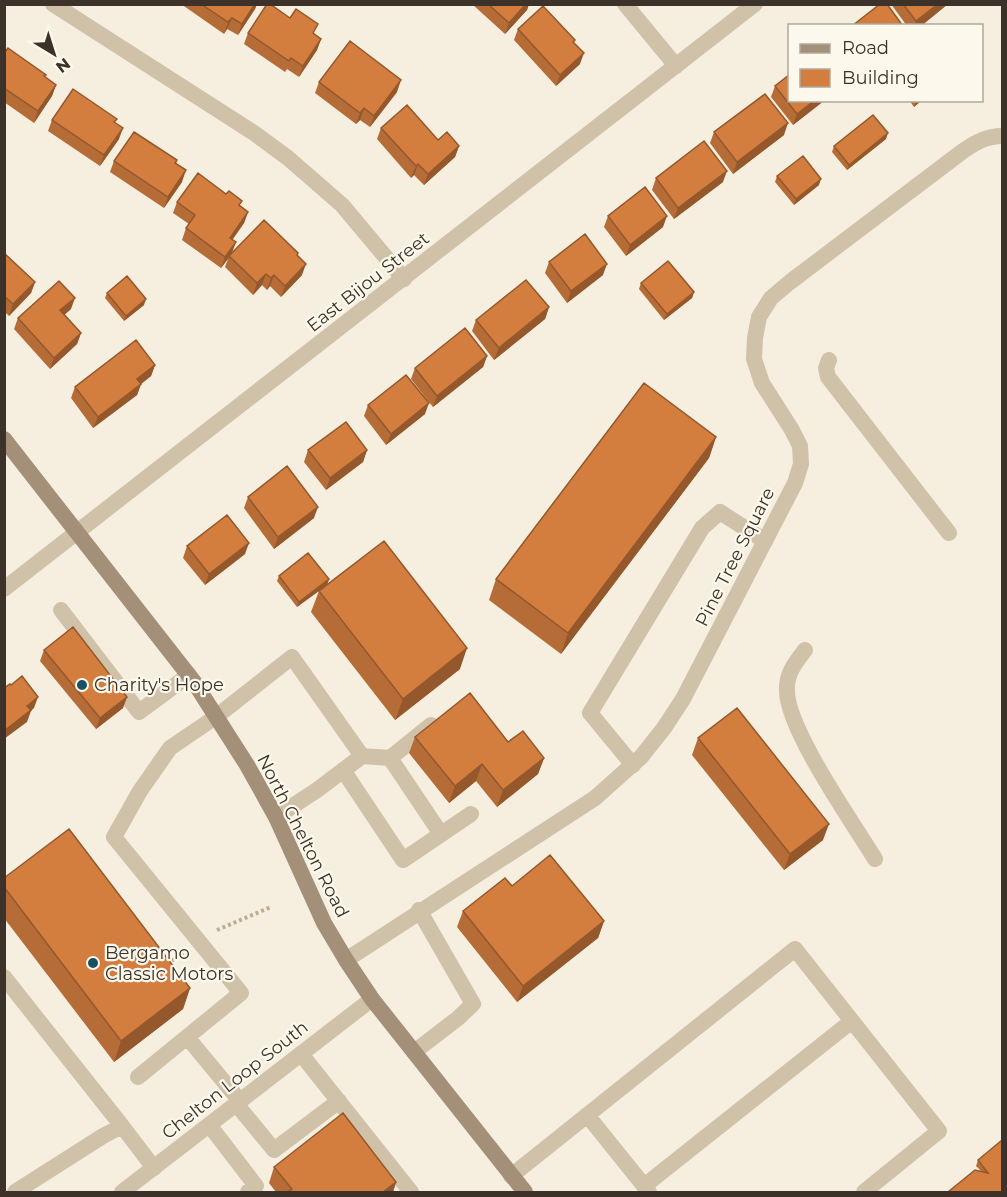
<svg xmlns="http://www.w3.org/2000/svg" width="1007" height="1197" viewBox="0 0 1007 1197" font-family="Montserrat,sans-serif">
<rect width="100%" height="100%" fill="#f6efdf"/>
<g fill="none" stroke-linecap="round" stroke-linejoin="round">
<path stroke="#bcac92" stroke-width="4" stroke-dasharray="3 3" stroke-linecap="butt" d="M217,930L271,907
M167,964L183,953"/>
<path stroke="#d0c1a9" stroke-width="16" d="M829,360L826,368L828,377L949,533
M61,610L139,712L189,675
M805,650C795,663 786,674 787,691C787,729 853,823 875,859
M362,756L390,758L441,834
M390,758L431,725
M633,765L590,713L702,528L720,512L765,541
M343,770L403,860L471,814
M4,977L122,1126
M187,1037L240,1101
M414,1052L457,1019L473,1004L419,910
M301,1054L411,1192
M138,1077L241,993L114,837L140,791L170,748L217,716L292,657L362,756L317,790L276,817
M237,1105L274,1150L339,1101
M587,1115L649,1192
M210,1126L256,1186L248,1192
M511,1176L795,949L939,1131L864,1192
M644,1186L852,1021
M15,1192L103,1136L122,1126L154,1168"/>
<path stroke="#d0c1a9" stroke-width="16" d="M53,4L254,133L288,158L342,205L404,279
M625,4L676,66
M346,960L595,798L641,757L664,728L683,699L795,483L801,464L800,446L792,430L762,383L754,359L755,338L759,317L771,298L790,282L963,151C976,142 987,136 1002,136
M122,1192L372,999"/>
<path stroke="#d0c1a9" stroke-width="16" d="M4,589L755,4"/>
<path stroke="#a49079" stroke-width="16" d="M4,439L194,682L247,765L276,817L324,923L346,960L372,999L525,1192"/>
</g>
<path fill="#b56c36" d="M181,4H257L255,9L238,35L227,29L224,34Z
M472,4H529L527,10L505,34Z
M891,4H948L921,26H907Z
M518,29L575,40L574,43L580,64L556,86L514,40Z
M248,33L321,39L317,50L299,77L287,69L285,72L244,44Z
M4,53L45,77L56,85L52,96L34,123L4,102Z
M319,82L397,92L370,127L360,120L356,124L315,93Z
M775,86L825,100L793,125L771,97Z
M909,100H922L914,107Z
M52,120L119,139L100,166L48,131Z
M381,128L438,140L459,146L455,157L424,185L414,175L411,178L377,139Z
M714,132L784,135L733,174L710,143Z
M886,139L847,170L832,152L834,146Z
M177,160L176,164L182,182L164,208L110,172L114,161Z
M777,176L819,185L794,205L775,182Z
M656,178L723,182L674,219L652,190Z
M177,202L240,206L248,212L244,223L232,240V253H298L297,255L302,275L281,297L270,286L267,290L262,285L253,295L225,267L228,259L221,268L182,240L186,228L189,224L173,213Z
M608,216L663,227L626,256L604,227Z
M4,253L35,282L31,293L9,316L4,311Z
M549,262L603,275L567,303L545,273Z
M641,283L694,292L692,298L664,320L639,289Z
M107,293L144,305L124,321L105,298Z
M549,307L545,319L494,360L472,331L476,320Z
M71,309L64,315L81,333L77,344L50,369L14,329L18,318Z
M487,356L483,367L433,407L411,379L415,368Z
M155,365L151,376L141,384L137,395L93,428L71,398L75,387Z
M368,405L425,414L386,445L364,416Z
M716,437L709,458L561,654L489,600L496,579Z
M308,450H367L363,462L326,490L304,462Z
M248,497L314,518L274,549L244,508Z
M187,546L245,554L205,585L183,558Z
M279,576L329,579L327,585L297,607L277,581Z
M319,591L460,669L395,720L311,612Z
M44,650L127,697L123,708L96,729L40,661Z
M415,737L508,742L544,758L538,774L497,807L476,781L449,803L409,753Z
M698,738L823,840L784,870L692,755Z
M4,878L190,988L183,1009L114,1062L4,918Z
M512,886L604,921L598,938L517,1002L457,927L463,911Z
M978,1160L1002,1192L976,1166Z
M274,1167L396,1182L393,1192H276L269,1183Z"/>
<path fill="#94582c" d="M255,4H257L255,9L238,35L242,24Z
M526,4H529L527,10L505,34L509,23Z
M938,4H948L921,26H915L916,21Z
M232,18L227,29L224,34L228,22Z
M321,39L317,50L299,77L303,66Z
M584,53L580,64L556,86L560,75Z
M401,80L397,92L370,127L374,116Z
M56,85L52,96L34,123L38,111Z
M815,100H825L793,125L797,114Z
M918,100H922L914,107L916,102Z
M364,108L360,120L356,124L360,113Z
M788,123L784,135L733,174L737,162Z
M123,128L119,139L100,166L104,155Z
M888,133L886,139L847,170L849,165Z
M459,146L455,157L424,185L428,174Z
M418,164L414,175L411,178L416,166Z
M186,170L182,182L164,208L168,197Z
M727,171L723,182L674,219L678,208Z
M821,179L819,185L794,205L796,199Z
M248,212L244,223L226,249L230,238Z
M667,216L663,227L626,256L630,245Z
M236,242L232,253L221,268L225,257Z
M306,264L302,275L281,297L285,286Z
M607,264L603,275L567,303L571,291Z
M266,274L262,285L253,295L257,283Z
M274,275L270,286L267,290L271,278Z
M35,282L31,293L9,316L13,304Z
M694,292L692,298L664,320L667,314Z
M75,298L71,309L56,322L60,310Z
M146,299L144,305L124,321L126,316Z
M549,307L545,319L494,360L499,348Z
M81,333L77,344L50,369L54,358Z
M487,356L483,367L433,407L437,396Z
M155,365L151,376L141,384L137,395L93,428L98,417L137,379Z
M429,403L425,414L386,445L391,434Z
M716,437L709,458L561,654L568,633Z
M367,450L363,462L326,490L330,478Z
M318,507L314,518L274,549L278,537Z
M249,543L245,554L205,585L209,574Z
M329,579L327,585L297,607L299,602Z
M467,648L460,669L395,720L403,699Z
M38,697L34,708L31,711L27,722L4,739V731L27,706Z
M127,697L123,708L96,729L100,718Z
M544,758L538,774L497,807L503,790Z
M482,764L476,781L449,803L455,786Z
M829,824L823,840L784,870L790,854Z
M604,921L598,938L517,1002L523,986Z
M190,988L183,1009L114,1062L121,1041Z
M396,1182L393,1192H383Z"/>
<path fill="#d37d3f" stroke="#94582c" stroke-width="1.5" d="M201,4H255L242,24L232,18L228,22Z
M267,4H270L290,18L296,9L318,24L313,33L321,39L303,66L291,58L289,61L248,33Z
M488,4H526L509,23Z
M880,4H887L903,26H852Z
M903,4H938L916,21Z
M543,6L575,40L573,42L584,53L560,75L518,29Z
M350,41L401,80L374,116L364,108L360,113L319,82Z
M8,48L46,75L44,76L56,85L38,111L4,88V53Z
M789,75V100H815L797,114L775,86Z
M73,89L117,119L114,122L123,128L104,155L52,120Z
M765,94L788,123L737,162L714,132Z
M407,105L438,140L447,132L459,146L428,174L418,164L416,166L381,128Z
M873,115L888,133L849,165L834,146Z
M134,132L177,160L175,163L186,170L168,197L114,161Z
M704,141L727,171L678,208L656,178Z
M803,156L821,179L796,199L777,176Z
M198,173L226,194L229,191L242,201L239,205L248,212L230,238L236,242L225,257L186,228L195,215L177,202Z
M645,187L667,216L630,245L608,216Z
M264,220L298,253L297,255L306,264L285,286L274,275L271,278L266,274L257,283L229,256Z
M585,234L607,264L571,291L549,262Z
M4,253L35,282L13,304L4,296Z
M668,261L694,292L667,314L641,283Z
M127,276L146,299L126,316L107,293Z
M526,280L549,307L499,348L476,320Z
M59,281L75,298L60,310L81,333L54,358L18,318Z
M465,328L487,356L437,396L415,368Z
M136,340L155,365L137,379L141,384L98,417L75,387Z
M406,375L429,403L391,434L368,405Z
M644,383L716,437L568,633L496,579Z
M346,422L367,450L330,478L308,450Z
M287,466L318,507L278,537L248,497Z
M227,515L249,543L209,574L187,546Z
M384,541L467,648L403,699L319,591Z
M308,553L329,579L299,602L279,576Z
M73,627L127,697L100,718L44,650Z
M22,676L38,697L27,706L31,710L4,731V688L10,684L11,685Z
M470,693L508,742L523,731L544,758L503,790L482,764L455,786L415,737Z
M737,708L829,824L790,854L698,738Z
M69,829L190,988L121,1041L4,887V878Z
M550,855L604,921L523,986L463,911L505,878L512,886Z
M343,1113L396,1182L383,1192H288L292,1189L274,1167Z
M1002,1140V1192H948L975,1170L988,1173L978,1160Z"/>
<g fill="#195163" stroke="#fcf8ec" stroke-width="2">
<circle cx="82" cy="685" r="6"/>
<circle cx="93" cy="963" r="6"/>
</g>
<g text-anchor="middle" stroke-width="4.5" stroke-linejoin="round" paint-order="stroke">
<g font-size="18" fill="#3c3229" stroke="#fcf8ec">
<text transform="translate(368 282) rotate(-38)" y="6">East Bijou Street</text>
<text transform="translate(735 557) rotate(-63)" y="6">Pine Tree Square</text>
<text transform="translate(303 836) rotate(63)" y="6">North Chelton Road</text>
<text transform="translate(235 1080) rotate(-38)" y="6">Chelton Loop South</text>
</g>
<g font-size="18" fill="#3c3229" stroke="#fcf8ec" text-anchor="start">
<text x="94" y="691">Charity's Hope</text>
<text x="105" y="959">Bergamo<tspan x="105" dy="21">Classic Motors</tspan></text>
</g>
</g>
<rect width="1007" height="1197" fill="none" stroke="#3c3229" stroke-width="12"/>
<rect x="788" y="24" width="195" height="78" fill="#fcf8ec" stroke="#afa99e" stroke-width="1.5"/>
<rect x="800" y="44" width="30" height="9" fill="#a49079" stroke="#afa99e" stroke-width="1.5"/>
<text x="842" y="54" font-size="18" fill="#3c3229">Road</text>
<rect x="800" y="69" width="30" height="18" fill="#d37d3f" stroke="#afa99e" stroke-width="1.5"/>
<text x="842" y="84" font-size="18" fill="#3c3229">Building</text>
<g transform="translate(54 54) rotate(142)" stroke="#fcf8ec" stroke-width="4.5" paint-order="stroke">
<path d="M0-4.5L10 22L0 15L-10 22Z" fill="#3c3229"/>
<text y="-9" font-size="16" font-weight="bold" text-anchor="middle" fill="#3c3229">N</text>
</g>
</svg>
